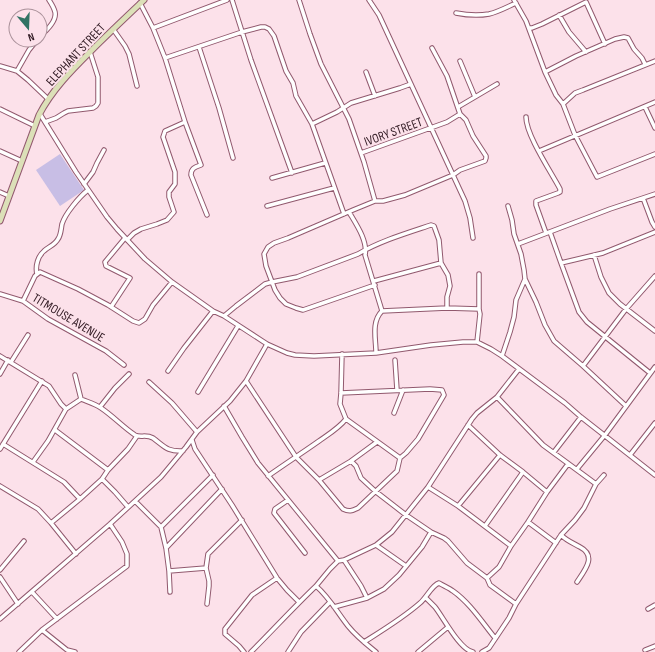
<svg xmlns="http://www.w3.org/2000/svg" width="655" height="652" viewBox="0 0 655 652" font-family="'Sofia Sans Condensed',sans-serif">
<rect width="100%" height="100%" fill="#fce1ea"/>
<path fill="#c8bee5" d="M60,154L84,190L60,206L36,170Z"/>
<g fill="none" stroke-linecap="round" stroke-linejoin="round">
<defs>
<path id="minor" d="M232,0L251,60L292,173
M299,0L310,34L321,64L349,119L364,162L375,201
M369,0L379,15L465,201L470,218L473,238
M514,0L526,21L545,72L556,95L563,104L575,135L597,177L655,154
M140,3L153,28L165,58L185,122L201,165C195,167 191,168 191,175L207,215
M456,13C466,15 478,16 489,14C498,12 507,7 516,3
M559,15L569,32L586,52
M21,16L23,13
M16,26V29
M153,28L227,0
M529,28H532L542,24L586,2L605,44
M113,29L125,46L129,54L137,86
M40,36C46,31 57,21 55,12C54,8 51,3 49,0
M199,47L219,108L233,158
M165,58L242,32L261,27H265L269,29L274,36L286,71L293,83L296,96L312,124L344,214
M460,61L475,97
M0,66L17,71L28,80L48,99
M17,71L29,50L37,40
M366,72L375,96
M545,72L576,56L615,39L624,37L628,38L634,49L642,58L645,64
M563,104L575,93L583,90L655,61
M458,107L497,84
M645,107L655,128
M0,109L35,126
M40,114L76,172L107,217L117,229L145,259L172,282L213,311L224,316L267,344L287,353L295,355L314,356L376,353L431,345L463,342H477L491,349L502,356L565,403L581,417L655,475
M526,117C526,135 551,172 560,189V192L558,193L536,201V205L546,233
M45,122L56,118L64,113L68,111L93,108L96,106L98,103V77L90,52
M312,124L337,112L351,103L400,88L411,84
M0,151L22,161
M539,151L655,102
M361,153L447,122L460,114L447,76L432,48
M272,178L325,163
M84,184L93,172L97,163L104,150
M0,192L9,196
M643,198L652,222L655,227
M267,206L334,188
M349,212C356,224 368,241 365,255L382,311
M550,232L561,263L603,253L655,232
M127,240L134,233L141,229L157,224L167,220L174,212L169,197V192L175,184V172L163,137L165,131L185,122
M518,244L610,209L655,194
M594,255L601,277L609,293L620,304L655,331
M561,263L579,312L587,322L650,373
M37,274C35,266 38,256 44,251C48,247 55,245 58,239C61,235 61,229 62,224C65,214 79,197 88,190
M525,279L536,302L545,325L554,341L583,366L626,406
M374,281L441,263
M375,285L303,310L296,308L286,304L280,298L275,290L266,266L264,254L268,247L274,243L288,238L353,210L375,201H383L405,195L453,175L460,170L485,161L486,158V156L473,136L466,120L460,114
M0,294L23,301L48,319L106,351L124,365
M23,301L35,276L40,272L78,289L108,305L133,321L139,323L145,319L153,305L172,282
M111,307L130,278L106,266L105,262L125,238
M447,308L479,309
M224,316L236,306L265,284L272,282L297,277L358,254C380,241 407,233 431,225L434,226L439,240L441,263L448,275L450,286L447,297V308L382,311C371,322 376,339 376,353
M477,342L480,314L479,309V274
M0,356L49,386L61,404L66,409
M502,356L510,332L514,317L516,300L525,279L524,270L521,254L514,234L512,220L508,206
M395,360L397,390
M11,362L28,335
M583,366L626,309L655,276
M168,371L184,348L213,311
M0,374L8,360
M75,375L81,399
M246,381L296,457L319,480L343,509C349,512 352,511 358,508L397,471L400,458L406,453L418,439L444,395L442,390L430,389L341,393
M149,382L172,403L197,432
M198,392L238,326
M497,397L543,445L596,484
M81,399C88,402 95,404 101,408C113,416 123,427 135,435C140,438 146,434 153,438C164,446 167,452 183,451
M224,406L242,437L258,463L338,561
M100,407L115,388L129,374
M394,413L403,390
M346,419L400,458
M468,425L500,455L523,472L547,492
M55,430L108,470
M192,440L195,449L232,505L277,578L287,590L299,602
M3,444L64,482L80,499
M0,449L42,381
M554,452L581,417
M630,455L655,423
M351,461L356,466L361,478L375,491L406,515L431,532L444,538L448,541L467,563L487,578L490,585L516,604
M33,462L48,441L66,409L81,399
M577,469L605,435L655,367
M268,476C285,464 302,453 319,441C329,434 339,428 346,419L340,404L341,393L342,354
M102,479L115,492L128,507
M319,480L351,461L377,442
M0,486L38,509L51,523L76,554
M428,487L458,506L511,546
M288,500L275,509L274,513L305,553
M135,501L161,527L166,548L169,571L170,592
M458,506L500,455
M528,522L556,543
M51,523L80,499L102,479L108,470L128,449L137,436
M485,526L523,472
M161,527L213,475
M561,535C567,541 573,543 580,547C597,556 585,570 577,582
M376,545L406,566
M166,548L222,489
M344,560L361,586L367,598
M0,570L24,541
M169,571L206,568
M0,577L18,604
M487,578L499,567L511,546L528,522L547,492L568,464
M316,586L330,569L338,561L344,560L376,545L392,532L428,487L472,419L477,413L497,397L519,369
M32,592L57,619
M426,598C429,601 432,604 435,607C443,617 460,650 473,652
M207,604L209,586V581L206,568L208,554L242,520
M334,607L367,598L384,589L399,575L422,547L431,532
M648,609L655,605
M0,619L110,524L161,477L186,447L197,432L230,401L246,381L267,344
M42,630L67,650L75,652
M364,642C383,630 403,618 420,603C427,597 432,585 439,583C444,586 449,588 453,591C470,603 482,622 495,638
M645,650L655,646
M19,652L42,630L127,566V554L122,542L110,524
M244,652L239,646L225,634V629L252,595L277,578
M251,652C273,630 294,607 316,586C329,597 337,612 348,626C356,636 366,644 376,652
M288,652L301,632L330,602
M418,652L448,627
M482,652L489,648L509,618L516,604L561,535L575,520L584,508L596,484L604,475"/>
<path id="secondary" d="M0,221L39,115C52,90 71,71 91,51C108,34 126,17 144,0"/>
</defs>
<use href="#minor" stroke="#91596e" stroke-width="5.5"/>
<use href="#secondary" stroke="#91596e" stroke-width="7"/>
<use href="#minor" stroke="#fff" stroke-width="3.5"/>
<use href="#secondary" stroke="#dce0b8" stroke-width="5"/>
</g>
<g text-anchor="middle" stroke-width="4" stroke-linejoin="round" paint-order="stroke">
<g font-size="13" fill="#2f1821" stroke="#fce1ea">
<text transform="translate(75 54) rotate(-47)" y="5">ELEPHANT STREET</text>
<text transform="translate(393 131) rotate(-20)" y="5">IVORY STREET</text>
<text transform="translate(69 317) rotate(31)" y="5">TITMOUSE AVENUE</text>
</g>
</g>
<g transform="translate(28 28) rotate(161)"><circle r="19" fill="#fce1ea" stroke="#aa919a"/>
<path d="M0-3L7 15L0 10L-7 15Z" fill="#317364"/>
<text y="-6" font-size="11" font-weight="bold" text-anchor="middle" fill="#2f1821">N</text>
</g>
</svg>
